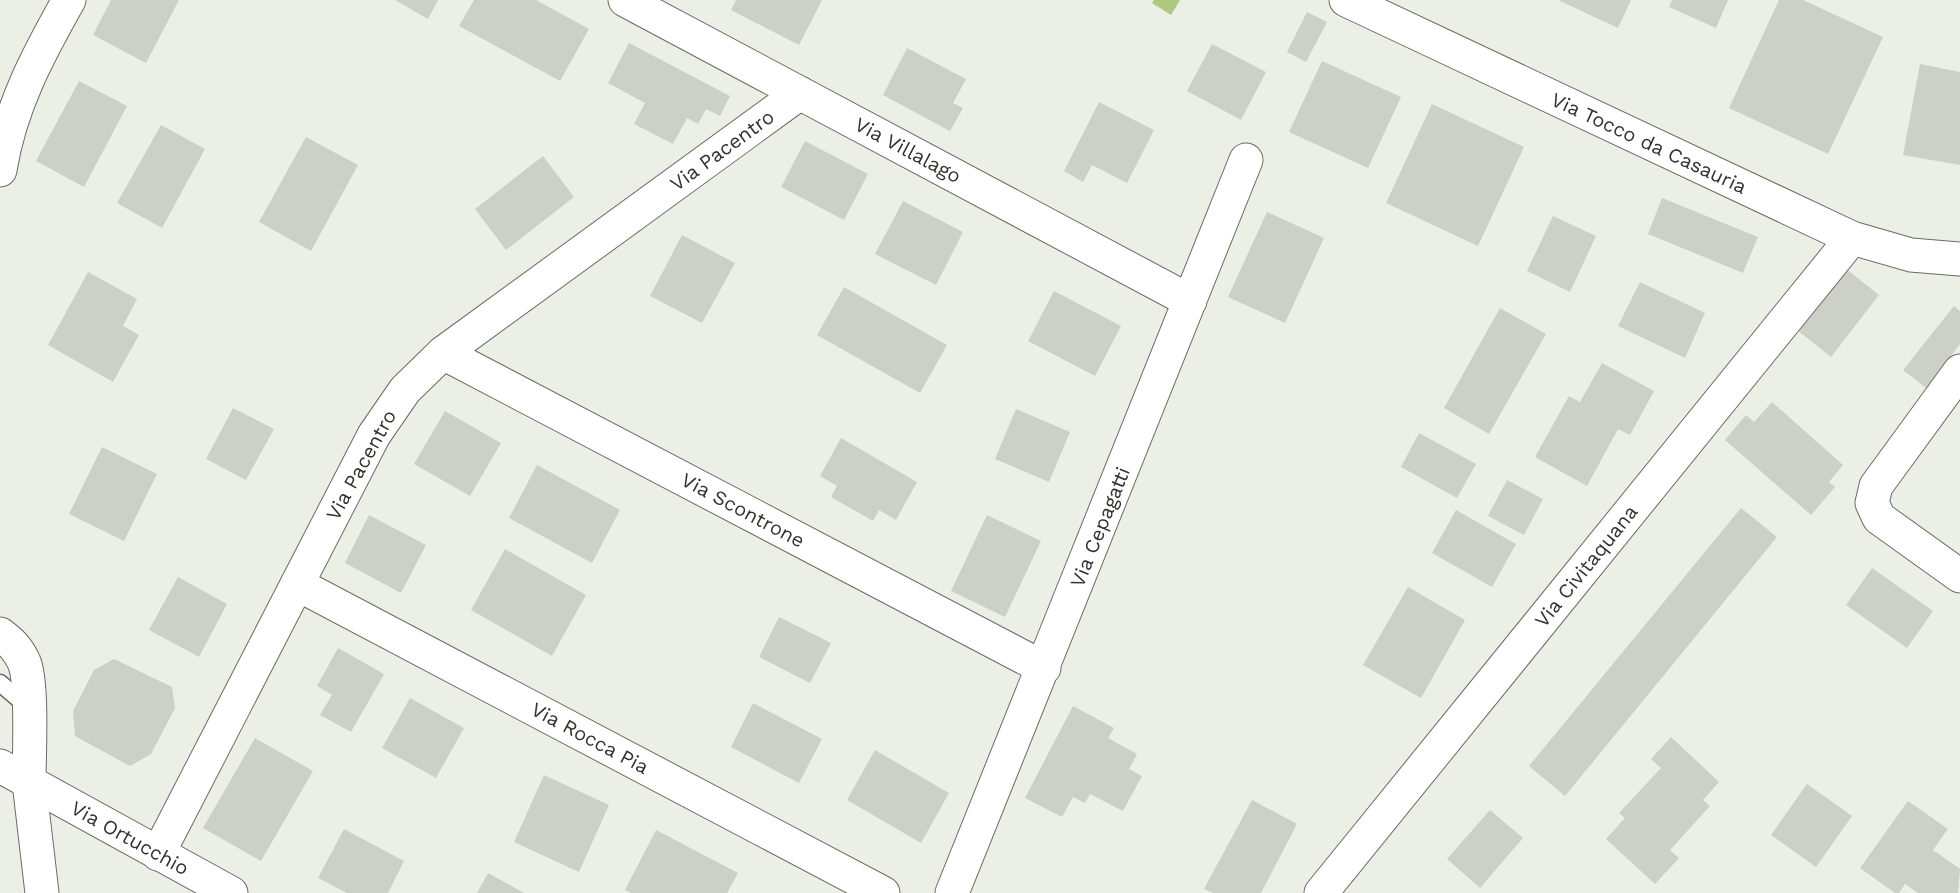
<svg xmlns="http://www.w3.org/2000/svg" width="1960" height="893" viewBox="0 0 1960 893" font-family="'Work Sans',sans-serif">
<rect width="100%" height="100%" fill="#ebefe5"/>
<path fill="#afc880" d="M1154,0H1180L1171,15L1152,3Z"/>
<path fill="#ccd0c6" d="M111,0H179L146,63L93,35Z
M395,0H438L428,19Z
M474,0H536L589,29L560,81L459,26Z
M736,0H822L799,45L731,10Z
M1558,0H1631L1618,28Z
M1672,0H1728L1716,28L1669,7Z
M1779,0H1803L1883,37L1828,154L1729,108Z
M1307,12L1327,22L1306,62L1287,52Z
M629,43L730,96L720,116L706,109L698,124L687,118L673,144L634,124L645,103L608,83Z
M1212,44L1266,72L1241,120L1187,91Z
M907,48L966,79L953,103L963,108L950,131L883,95Z
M1322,61L1401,97L1368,168L1289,132Z
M1920,64L1960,72V165L1903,155Z
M79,81L127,106L84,187L36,161Z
M1099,102L1154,130L1127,183L1092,165L1083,182L1064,171Z
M1432,104L1524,147L1478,246L1386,203Z
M161,125L205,149L162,228L117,203Z
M306,137L358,165L311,251L259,222Z
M805,141L868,174L844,220L781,187Z
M543,156L574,197L506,250L475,209Z
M1662,198L1758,237L1743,273L1648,234Z
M903,201L963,232L936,285L875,254Z
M1267,212L1324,238L1285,323L1228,297Z
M1553,216L1596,236L1570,292L1527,271Z
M682,235L735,263L702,323L650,296Z
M1845,268L1879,295L1831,357L1797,330Z
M88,272L137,299L123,326L139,335L113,382L48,345Z
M1640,282L1705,313L1685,358L1618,326Z
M844,287L947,345L920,393L817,335Z
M1054,291L1121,326L1095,376L1028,341Z
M1954,306L1960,311V344L1926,388L1903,370Z
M1500,308L1546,334L1489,434L1444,408Z
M1602,363L1654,391L1630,435L1618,429L1587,486L1535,457L1569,396L1580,402Z
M1772,402L1843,465L1829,482L1835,487L1811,515L1725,440L1746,415L1754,422Z
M233,408L274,429L246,480L206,459Z
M1016,409L1070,432L1049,482L995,459Z
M445,411L501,443L470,496L414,464Z
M1419,433L1476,464L1457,498L1401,467Z
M841,438L917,482L896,520L879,510L873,521L831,497L837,486L820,476Z
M102,447L157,474L124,541L69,514Z
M537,465L620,510L592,563L509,518Z
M1507,480L1543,499L1524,535L1488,516Z
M1741,508L1777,537L1565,796L1529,766Z
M1456,510L1516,544L1492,587L1432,553Z
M369,515L426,545L401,593L345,563Z
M987,515L1041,541L1005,617L951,591Z
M505,549L586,595L552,656L471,610Z
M1872,568L1933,611L1907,648L1846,605Z
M178,577L227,604L199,657L149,630Z
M1408,587L1465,620L1421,698L1363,665Z
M779,617L831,643L810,683L759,657Z
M338,648L384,674L351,732L320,715L332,695L317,686Z
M114,659L172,687L175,708L151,754L130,766L75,736L73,711L94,670Z
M410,698L464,728L436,778L382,748Z
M753,703L822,739L799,783L731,747Z
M1073,706L1114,728L1108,738L1137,754L1129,769L1142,776L1123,811L1090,794L1085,803L1073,797L1062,817L1025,798Z
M1671,737L1719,782L1703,800L1710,806L1670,850L1679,858L1655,884L1606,839L1625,818L1619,813L1661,768L1651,759Z
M255,738L313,771L261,861L203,828Z
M875,750L949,793L921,843L847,800Z
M544,775L609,805L579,872L514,842Z
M1807,784L1852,816L1816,867L1771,835Z
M1252,800L1297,824L1261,893H1213L1204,889Z
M1908,801L1948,829L1933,850L1960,869L1958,893H1918L1905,884L1899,893H1895L1860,868Z
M1490,810L1523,838L1480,888L1447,859Z
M344,829L404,861L388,893H347L318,878Z
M656,830L738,873L727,893H631L625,890Z
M488,873L524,893H477Z"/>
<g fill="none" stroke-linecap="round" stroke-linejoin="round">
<defs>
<path id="service" d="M0,683L28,707"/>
<path id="minor" d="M625,0L1190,301
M1346,0L1852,238L1911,255L1960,259
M443,353L1044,668
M1960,371L1876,486L1872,503L1879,518L1960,576
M297,584L883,893
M29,782L42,893
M158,854L374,435L405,390L443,353L800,93
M952,893L1246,160
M1321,893L1852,238"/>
<path id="tertiary" d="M0,170C10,107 38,55 69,0
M0,634C11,642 18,649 24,662C33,683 29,755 29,782
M0,766L231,893"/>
</defs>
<use href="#service" stroke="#6a6d64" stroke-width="19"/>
<use href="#minor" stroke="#6a6d64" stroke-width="35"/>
<use href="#tertiary" stroke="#6a6d64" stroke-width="35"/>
<use href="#service" stroke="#fff" stroke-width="16"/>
<use href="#minor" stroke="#fff" stroke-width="33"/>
<use href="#tertiary" stroke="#fff" stroke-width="33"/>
</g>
<g text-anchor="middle" stroke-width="5" stroke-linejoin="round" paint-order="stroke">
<g font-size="20" fill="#31332f" stroke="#fff">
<text transform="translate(1649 143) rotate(25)" y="7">Via Tocco da Casauria</text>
<text transform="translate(722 150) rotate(-36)" y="7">Via Pacentro</text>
<text transform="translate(908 150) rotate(28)" y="7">Via Villalago</text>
<text transform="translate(361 465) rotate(-61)" y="7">Via Pacentro</text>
<text transform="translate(743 510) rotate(28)" y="7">Via Scontrone</text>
<text transform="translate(1100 527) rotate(-68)" y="7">Via Cepagatti</text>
<text transform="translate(1586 566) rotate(-51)" y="7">Via Civitaquana</text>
<text transform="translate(590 738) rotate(28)" y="7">Via Rocca Pia</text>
<text transform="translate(130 838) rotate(29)" y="7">Via Ortucchio</text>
</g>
</g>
</svg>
